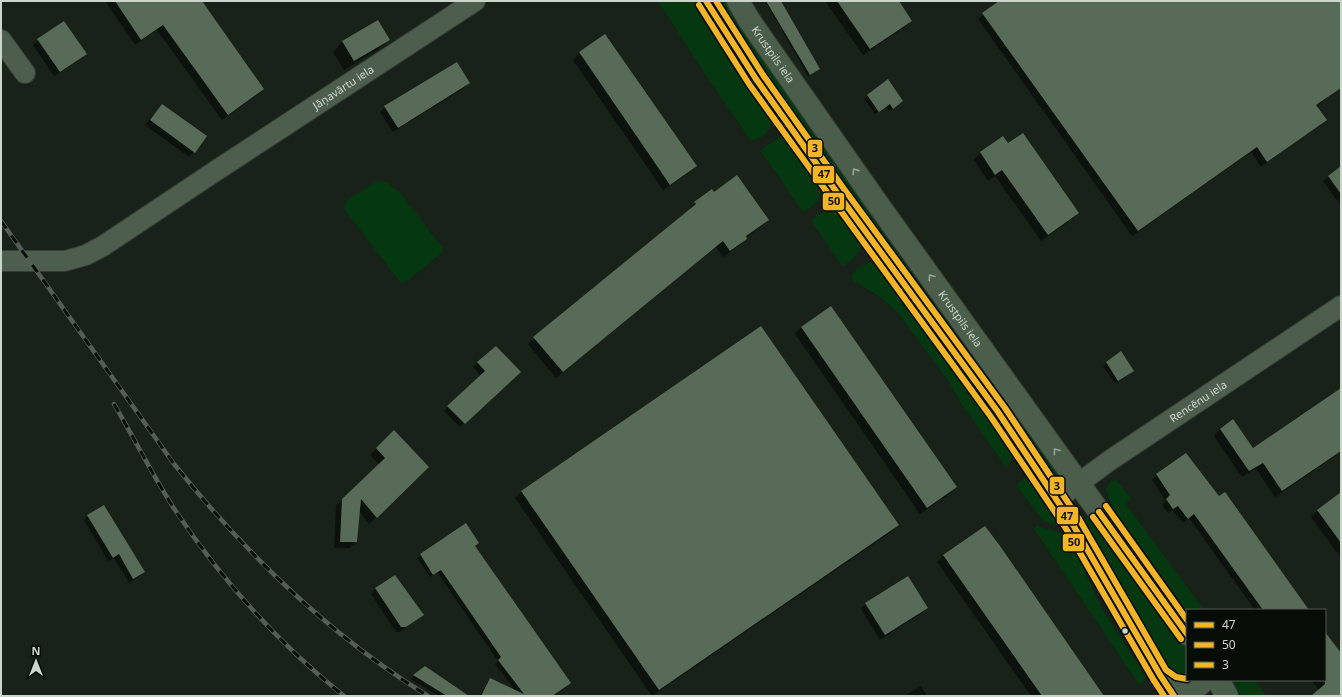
<svg xmlns="http://www.w3.org/2000/svg" width="1342" height="697" viewBox="0 0 1342 697" font-family="'Noto Sans',sans-serif">
<rect width="100%" height="100%" fill="#182218"/>
<path fill="#053710" d="M658,1H696L772,116C772,128 764,139 751,141L708,78Z
M714,1H728L1069,481L1062,489L1026,442Z
M781,138L787,139L821,187C822,201 815,204 803,212L760,150L777,139Z
M377,181L387,182L402,195L442,247V253L406,282H400L344,209L347,200Z
M830,208L835,209L861,241C860,254 854,260 842,266L811,220Z
M871,262L881,266L1011,449C1013,457 1012,461 1006,467L962,405L947,379L899,314L883,299L853,280L851,277L857,268Z
M1025,478L1031,480L1064,523L1059,526L1043,521L1016,485Z
M1117,480L1131,499L1126,504L1204,610L1187,611L1113,508L1106,490L1110,482Z
M1093,514L1187,644V677L1173,673L1082,521Z
M1037,525L1040,527C1055,531 1063,531 1072,544L1102,609L1146,677L1143,682L1139,685L1034,529Z
M1231,680H1255L1266,696H1241Z"/>
<path fill="#0007" d="M105,1H201L263,89L257,95L222,120L157,30L135,45Z
M765,1H780L818,70L808,76Z
M825,1H898L911,21L905,27L863,55Z
M1001,1H1341V88L1316,106L1326,120L1320,125L1261,167L1251,152L1132,236L978,19Z
M377,21L389,39L379,49L344,70L333,52L342,42Z
M63,22L85,54L80,59L54,76L33,45L38,40Z
M605,35L696,166L689,173L663,190L573,60L579,53Z
M469,83L464,88L393,132L380,112L385,107Z
M868,96L898,104L889,111L886,107L875,114L864,99Z
M162,105L194,152L189,157L145,125Z
M1003,137L1008,144L1078,213L1071,220L1041,241L995,176L988,181L974,160L980,153Z
M1341,168V206L1323,181Z
M713,193L768,220L762,226L745,238L746,239L740,245L723,257L716,247L556,378L528,344L690,210L689,209L695,203Z
M801,327L956,487L949,494L920,514L795,334Z
M496,347L515,376L460,427L444,411L481,376L473,367Z
M1121,353L1133,371L1115,383L1103,366Z
M1341,390V452L1275,497L1256,469L1242,477L1214,436L1220,429L1253,450Z
M394,432L427,467L369,524L359,511L356,541L350,548H334L336,506L379,465L370,455Z
M1186,454L1308,610H1255L1189,518L1183,523L1172,510L1168,513L1162,505L1166,501L1152,480L1157,475Z
M522,491L897,525L891,532L652,696L515,498Z
M1341,493V558L1311,517L1317,511Z
M88,516L144,572L139,576L129,583L114,558L108,561L84,520Z
M465,525L478,543L474,547L566,686L552,696H480L486,683L490,679L516,692L495,664L498,661L437,572L430,577L417,558Z
M944,555L1102,696H1031L937,562Z
M395,576L423,615L400,632H396L371,594L375,589Z
M908,577L927,608L922,613L880,640L861,609L865,604Z
M1325,633L1341,655V696H1313L1319,690L1311,680H1325Z
M425,667L467,696H439L411,679Z
M921,686L927,696H904Z"/>
<path fill="#586b59" d="M115,1H202L264,89L228,115L163,25L141,40Z
M766,1H781L820,69L810,75Z
M837,1H899L912,21L870,49Z
M999,1H1341V88L1316,105L1327,120L1267,162L1257,147L1138,231L982,13Z
M378,20L390,40L354,61L342,41Z
M64,21L87,54L60,72L37,39Z
M605,34L697,166L670,185L579,52Z
M457,62L470,83L398,128L384,106Z
M888,79L903,101L893,109L890,104L879,112L867,95Z
M162,104L207,136L195,153L150,120Z
M1023,133L1079,213L1048,235L1002,170L995,175L980,152L1003,136L1008,143Z
M1341,166V194L1328,176Z
M737,175L769,220L746,236L747,239L730,251L723,241L563,372L533,337L696,204L694,202L712,189L714,192Z
M831,306L957,487L927,508L801,327Z
M761,326L899,525L659,690L521,491Z
M496,346L521,372L465,424L447,406L485,371L477,362Z
M1121,351L1134,371L1118,381L1106,362Z
M1341,388V451L1282,491L1263,463L1249,471L1220,429L1233,419L1253,448Z
M394,430L429,467L377,518L361,499L357,542H340L342,499L385,458L376,448Z
M1186,453L1219,496L1225,492L1309,610H1263L1194,514L1188,519L1178,506L1173,509L1166,499L1170,495L1156,474Z
M1341,492V543L1317,510Z
M104,505L145,572L133,579L119,554L113,558L87,515Z
M466,523L479,543L475,546L571,683L552,696H481L490,678L524,694L498,660L501,657L441,570L433,575L420,554Z
M985,526L1000,546L1104,696H1042L943,555Z
M395,575L424,615L406,627H401L375,588Z
M908,576L928,608L885,635L865,603Z
M1325,632L1341,653V696H1311L1325,684Z
M425,666L469,696H447L413,675Z"/>
<g fill="none" stroke-linecap="round" stroke-linejoin="round">
<defs>
<g id="minor">
<path d="M1,40L25,73"/>
<path id="s1" d="M1,261H65L86,255L103,246L211,174L475,1"/>
<path id="s2" d="M1056,500L1109,461L1341,306"/>
</g>
<g id="major">
<path d="M706,1L756,79L838,194L998,412L1072,523L1160,675L1174,696"/>
<path id="s3" d="M738,1L749,20L877,203L1187,634"/>
<path d="M1164,680C1177,685 1194,694 1204,680"/>
<path d="M1218,680L1227,696"/>
</g>
</defs>
<use href="#minor" stroke="#353e35" stroke-width="22"/>
<use href="#major" stroke="#353e35" stroke-width="24"/>
<use href="#minor" stroke="#4d5d4e" stroke-width="20"/>
<use href="#major" stroke="#4a5e4b" stroke-width="22"/>
<defs>
<path id="rail" d="M1,221L174,464C246,554 329,635 428,696
M114,404C134,438 152,474 173,507C220,578 278,643 344,696"/>
</defs>
<use href="#rail" stroke="#545e54" stroke-width="4.5"/>
<use href="#rail" stroke="#060d06" stroke-width="3" stroke-dasharray="9" stroke-linecap="butt"/>
<defs>
<path id="bus-1" d="M706,1L756,79L838,194L998,412L1072,523L1160,675L1174,696
M1099,512L1187,634"/>
<path id="bus-2" d="M699,5L749,84L832,199L991,417L1065,527L1153,679L1164,696
M1093,517L1181,639"/>
<path id="bus-3" d="M716,1L763,75L844,189L1005,408L1079,519L1166,670L1176,677L1187,679
M1106,506L1187,620"/>
</defs>
<use href="#bus-1" stroke="#060d06" stroke-width="9"/>
<use href="#bus-2" stroke="#060d06" stroke-width="9"/>
<use href="#bus-3" stroke="#060d06" stroke-width="9"/>
<use href="#bus-1" stroke="#f4b427" stroke-width="6"/>
<use href="#bus-2" stroke="#f4b427" stroke-width="6"/>
<use href="#bus-3" stroke="#f4b427" stroke-width="6"/>
</g>
<defs><path id="oneway-chevron" d="M-2-3.5L2.5 0L-2 3.5" fill="none" stroke-width="1.6" stroke-linecap="round" stroke-linejoin="round"/></defs>
<g stroke="#97a698">
<use href="#oneway-chevron" transform="translate(855 171) rotate(-125)"/>
<use href="#oneway-chevron" transform="translate(931 277) rotate(-126)"/>
<use href="#oneway-chevron" transform="translate(1056 451) rotate(-126)"/>
</g>
<circle fill="#cbd6cb" stroke="#060d06" stroke-width="1.5" cx="1125" cy="631" r="3.5"/>
<g text-anchor="middle" stroke-width="4" stroke-linejoin="round" paint-order="stroke">
<g font-size="11" fill="#cbd6cb" stroke="#060d06">
<text dy="4" stroke="none"><textPath href="#s3" startOffset="64">Krustpils iela</textPath></text>
<text dy="4" stroke="none"><textPath href="#s1" startOffset="393">Jāņavārtu iela</textPath></text>
<text dy="4" stroke="none"><textPath href="#s3" startOffset="388">Krustpils iela</textPath></text>
<text dy="4" stroke="none"><textPath href="#s2" startOffset="173">Rencēnu iela</textPath></text>
</g>
</g>
<g stroke="#060d06" stroke-width="1.5">
<rect x="807" y="139" width="16" height="19" rx="4" fill="#f4b427"/>
<rect x="812" y="165" width="23" height="19" rx="4" fill="#f4b427"/>
<rect x="822" y="192" width="23" height="19" rx="4" fill="#f4b427"/>
<rect x="1049" y="476" width="16" height="19" rx="4" fill="#f4b427"/>
<rect x="1056" y="506" width="23" height="19" rx="4" fill="#f4b427"/>
<rect x="1062" y="533" width="23" height="19" rx="4" fill="#f4b427"/>
</g>
<g font-size="11" text-anchor="middle" font-weight="bold" fill="#111">
<text x="815" y="152">3</text>
<text x="824" y="178">47</text>
<text x="834" y="205">50</text>
<text x="1057" y="490">3</text>
<text x="1067" y="520">47</text>
<text x="1074" y="546">50</text>
</g>
<rect width="1342" height="697" fill="none" stroke="#cbd6cb" stroke-width="4"/>
<rect x="1186" y="609" width="140" height="72" fill="#060d06" stroke="#555d55"/>
<rect x="1194" y="622" width="20" height="6" fill="#f4b427" stroke="#555d55"/>
<text x="1222" y="629" font-size="12" fill="#cbd6cb">47</text>
<rect x="1194" y="642" width="20" height="6" fill="#f4b427" stroke="#555d55"/>
<text x="1222" y="649" font-size="12" fill="#cbd6cb">50</text>
<rect x="1194" y="662" width="20" height="6" fill="#f4b427" stroke="#555d55"/>
<text x="1222" y="669" font-size="12" fill="#cbd6cb">3</text>
<g transform="translate(36 661)" stroke="#060d06" stroke-width="3" paint-order="stroke">
<path d="M0-3L7 15L0 10L-7 15Z" fill="#cbd6cb"/>
<text y="-6" font-size="11" font-weight="bold" text-anchor="middle" fill="#cbd6cb">N</text>
</g>
</svg>
